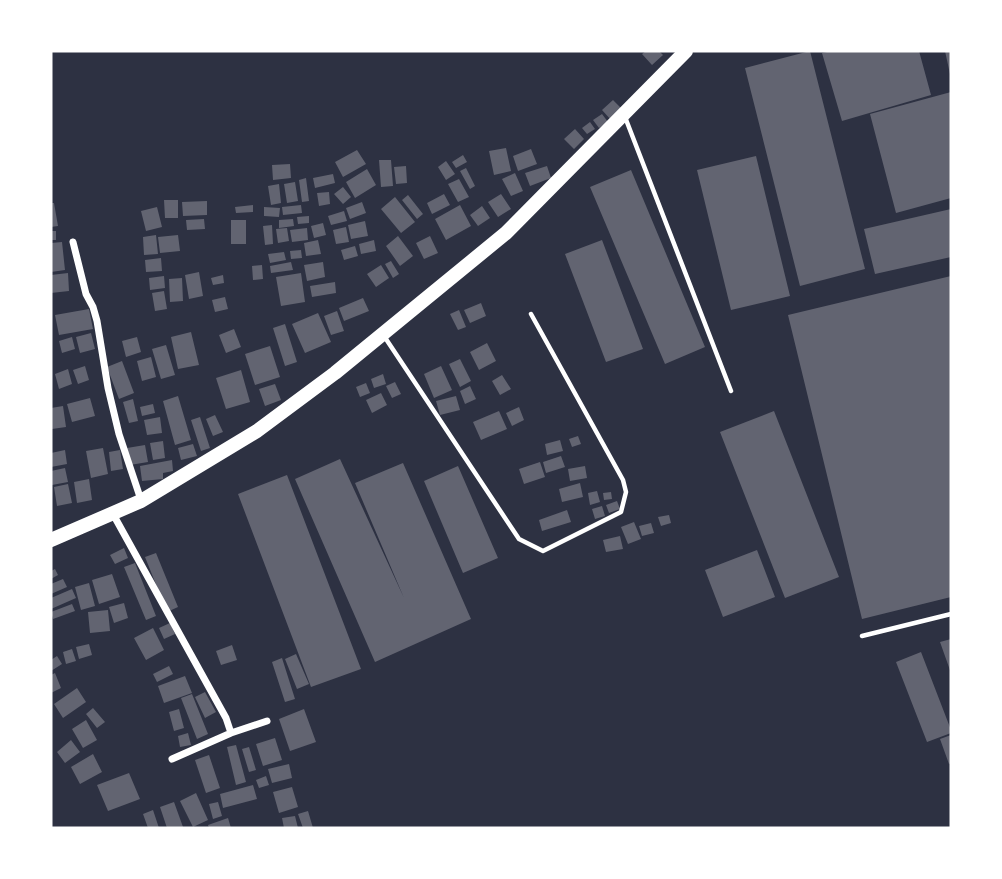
<svg xmlns="http://www.w3.org/2000/svg" width="1002" height="879" viewBox="0 0 1002 879" font-family="Quicksand,sans-serif">
<rect width="100%" height="100%" fill="#2d3142"/>
<path fill="#626471" d="M646,51H659L663,55L652,65L642,54Z
M810,51L865,269L800,286L745,68Z
M832,51H919L931,95L842,121L822,53Z
M945,51H951V74H950Z
M951,92V198L896,213L870,114Z
M613,100L623,110L611,120L602,110Z
M602,114L608,122L599,128L593,120Z
M590,122L595,129L587,134L582,128Z
M575,129L584,139L574,149L564,139Z
M506,148L511,171L494,175L489,151Z
M531,149L537,164L518,171L513,156Z
M357,150L366,164L343,177L335,162Z
M463,155L467,162L456,168L452,162Z
M756,156L790,296L731,310L697,170Z
M379,160H391L393,186L381,187Z
M446,161L455,174L446,180L438,167Z
M290,164L291,178L273,180L272,165Z
M406,166L407,183L396,184L394,167Z
M547,166L551,178L530,186L525,173Z
M466,168L475,186L470,189L460,171Z
M367,169L376,185L355,198L346,182Z
M631,170L705,347L665,364L590,187Z
M515,173L523,191L511,196L502,179Z
M333,174L335,183L315,188L313,178Z
M306,178L309,201L302,202L299,180Z
M459,179L469,197L458,202L448,184Z
M295,182L298,201L287,203L284,184Z
M279,184L281,203L271,205L268,186Z
M343,187L351,197L343,204L334,194Z
M329,192L330,204L319,206L317,193Z
M444,194L450,205L432,214L427,203Z
M501,194L511,209L498,217L488,202Z
M408,195L423,214L417,219L402,200Z
M395,197L415,222L401,233L381,209Z
M164,200H178V218H165Z
M207,201V215L183,216L182,202Z
M362,202L366,213L350,219L346,208Z
M51,203H54L58,226L51,227Z
M253,205V212L236,213L235,207Z
M301,205L302,213L283,215L282,207Z
M460,205L471,226L446,240L435,219Z
M482,206L490,218L478,226L470,215Z
M157,207L162,227L146,231L141,211Z
M264,207L280,208L279,217L264,216Z
M951,209V257L875,274L864,229Z
M344,211L347,221L331,225L328,216Z
M309,216V223L298,224L297,217Z
M204,219L205,229L187,230L186,220Z
M293,219L294,226L279,228V220Z
M231,220H246V244H231Z
M365,221L368,236L351,239L348,225Z
M323,223L326,235L314,238L311,226Z
M272,225L273,244L265,245L263,226Z
M346,227L349,242L336,244L333,230Z
M287,228L289,241L278,243L276,229Z
M307,228L308,240L292,242L290,230Z
M51,231H56V240H51Z
M156,235L158,254L144,255L143,237Z
M178,235L180,251L160,253L158,237Z
M398,236L413,256L400,266L386,246Z
M430,236L438,253L424,259L416,243Z
M318,240L321,254L306,256L304,243Z
M374,240L376,251L361,254L359,244Z
M602,240L643,349L606,362L565,254Z
M62,242L65,270L51,272V243Z
M355,246L358,256L344,260L341,250Z
M301,250L302,258L291,259L290,251Z
M284,252L286,260L270,263L268,254Z
M161,258L162,271L146,272L145,260Z
M391,261L399,274L393,278L385,264Z
M291,262L293,270L271,273L270,266Z
M323,262L325,277L307,281L304,265Z
M262,265L263,279L253,280L252,266Z
M381,265L389,278L376,287L367,274Z
M199,272L203,296L189,299L185,275Z
M68,273L69,291L51,293V275Z
M301,273L305,302L281,306L276,277Z
M223,275L224,283L213,285L211,278Z
M164,276L165,288L150,290L149,278Z
M951,276V597L862,619L788,315Z
M182,278L183,301L170,302L169,279Z
M335,282L336,293L312,297L310,286Z
M164,291L167,309L155,311L152,293Z
M225,297L228,309L215,312L212,300Z
M363,298L369,311L344,321L339,308Z
M481,303L486,316L470,323L464,310Z
M89,309L93,329L59,335L55,315Z
M459,310L466,327L458,330L450,314Z
M337,311L344,331L331,335L324,316Z
M318,313L331,342L305,353L292,324Z
M285,324L297,362L285,366L273,328Z
M234,329L241,347L226,353L219,335Z
M191,332L199,365L178,369L171,337Z
M91,333L95,349L80,353L76,337Z
M72,337L75,349L62,353L59,341Z
M137,337L141,352L126,357L122,341Z
M487,343L496,361L479,370L470,352Z
M166,345L175,375L161,379L152,349Z
M270,346L280,377L255,385L245,354Z
M151,357L156,377L142,381L137,361Z
M460,359L471,381L460,387L449,364Z
M122,361L134,393L119,399L107,367Z
M85,366L89,380L78,384L73,370Z
M441,366L452,390L434,398L424,374Z
M68,369L72,384L59,389L55,374Z
M241,370L250,402L226,409L216,378Z
M383,374L386,384L374,388L371,379Z
M502,375L511,389L500,395L492,381Z
M395,382L401,394L392,398L386,386Z
M366,383L370,393L360,397L356,387Z
M275,384L281,400L265,406L259,389Z
M470,386L476,399L465,404L460,391Z
M381,393L387,405L372,413L366,400Z
M178,396L191,440L175,445L163,401Z
M456,396L460,410L440,415L436,401Z
M90,398L95,416L72,422L67,404Z
M133,399L138,421L129,423L123,402Z
M153,404L155,413L142,416L140,407Z
M63,406L66,427L52,429L51,408Z
M519,407L524,420L512,426L506,413Z
M499,411L507,429L481,440L473,422Z
M774,411L839,577L785,598L720,432Z
M215,415L223,432L213,436L206,419Z
M160,417L162,433L147,435L144,420Z
M200,417L210,448L201,451L191,420Z
M578,436L581,444L572,447L569,439Z
M560,440L563,451L547,455L545,444Z
M163,441L165,458L153,460L150,443Z
M193,444L197,456L181,460L178,448Z
M145,445L148,462L130,465L127,448Z
M103,448L108,474L91,478L86,451Z
M65,450L67,464L51,467V453Z
M120,450L123,469L111,471L109,452Z
M561,456L565,467L546,473L543,462Z
M340,459L404,598L355,483L403,463L471,619L375,662L295,479Z
M172,460L173,471L163,473V479L142,481L140,466Z
M540,462L545,477L524,484L519,469Z
M458,466L498,558L463,573L424,481Z
M585,466L587,478L570,481L568,469Z
M65,468L68,482L52,485L51,471Z
M287,475L361,669L311,687L238,494Z
M89,479L92,500L77,503L74,482Z
M580,483L583,497L562,502L559,489Z
M68,484L72,503L57,506L54,487Z
M597,491L600,502L590,505L588,493Z
M611,492L612,499L604,500L603,493Z
M617,501L620,509L609,513L606,505Z
M602,506L605,516L595,519L592,509Z
M567,510L571,522L542,531L539,520Z
M669,515L671,523L661,526L658,517Z
M634,522L641,539L628,544L621,527Z
M651,523L654,533L642,536L639,526Z
M620,536L623,549L606,552L603,540Z
M124,548L128,558L115,564L110,555Z
M757,550L775,597L723,617L705,570Z
M156,553L178,607L167,612L145,557Z
M135,563L156,616L146,620L124,567Z
M55,569L58,575L51,579V571Z
M112,574L120,597L99,604L92,580Z
M63,579L67,587L51,594V584Z
M89,583L95,606L81,610L75,587Z
M72,589L76,598L51,609V598Z
M124,603L128,618L114,623L109,607Z
M72,604L75,611L53,619L51,612Z
M108,610L110,631L90,633L88,612Z
M170,623L175,634L164,639L159,628Z
M153,628L164,650L146,660L134,638Z
M951,639V673L940,642Z
M89,644L92,655L79,659L76,647Z
M232,645L237,660L221,665L216,651Z
M72,649L76,661L66,664L63,652Z
M921,652L951,730V733L927,742L896,662Z
M296,654L309,684L297,689L285,659Z
M57,656L62,664L51,671V660Z
M282,658L295,699L285,702L272,662Z
M169,666L173,674L157,682L153,674Z
M55,673L61,688L51,693V675Z
M185,676L192,693L164,703L158,686Z
M77,688L86,702L63,718L54,704Z
M205,692L216,712L205,718L195,697Z
M192,694L208,734L197,739L181,698Z
M93,708L105,722L97,728L86,714Z
M179,709L184,728L174,731L169,712Z
M304,709L316,742L290,751L279,719Z
M86,720L97,740L83,748L72,729Z
M188,733L191,745L180,747L178,736Z
M951,735V763L949,764L940,739Z
M275,738L282,760L263,766L256,744Z
M71,740L80,752L65,763L57,752Z
M236,745L246,782L236,785L227,747Z
M249,747L256,770L249,772L242,749Z
M93,754L102,772L80,784L71,767Z
M209,755L220,788L206,793L195,760Z
M289,764L292,778L272,783L268,769Z
M129,773L140,799L108,811L97,785Z
M266,776L269,785L259,788L256,780Z
M253,785L257,799L223,808L220,794Z
M292,787L298,807L279,813L273,792Z
M196,793L208,820L193,827L180,801Z
M174,802L183,827L167,828L160,807Z
M218,802L222,816L213,819L209,804Z
M153,810L159,828H148L143,814Z
M308,811L313,828H303L298,814Z
M295,816L298,828H284L282,818Z
M228,818L231,828H209L208,825Z"/>
<g fill="none" stroke-linecap="round" stroke-linejoin="round">
<path stroke="#fff" stroke-width="4.5" d="M625,117L731,391
M384,336L519,539L543,551L621,512L626,492L623,480L531,314
M862,636L951,614"/>
<path stroke="#fff" stroke-width="7" d="M73,242L86,294L93,307L97,321L108,388L119,434L141,500
M113,514L226,718L231,733L172,759
M231,733L267,721"/>
<path stroke="#fff" stroke-width="14" d="M51,540L141,501L257,431L335,373L506,233L686,51"/>
</g>
<rect width="1002" height="879" fill="none" stroke="#ffffff" stroke-width="105"/>
</svg>
